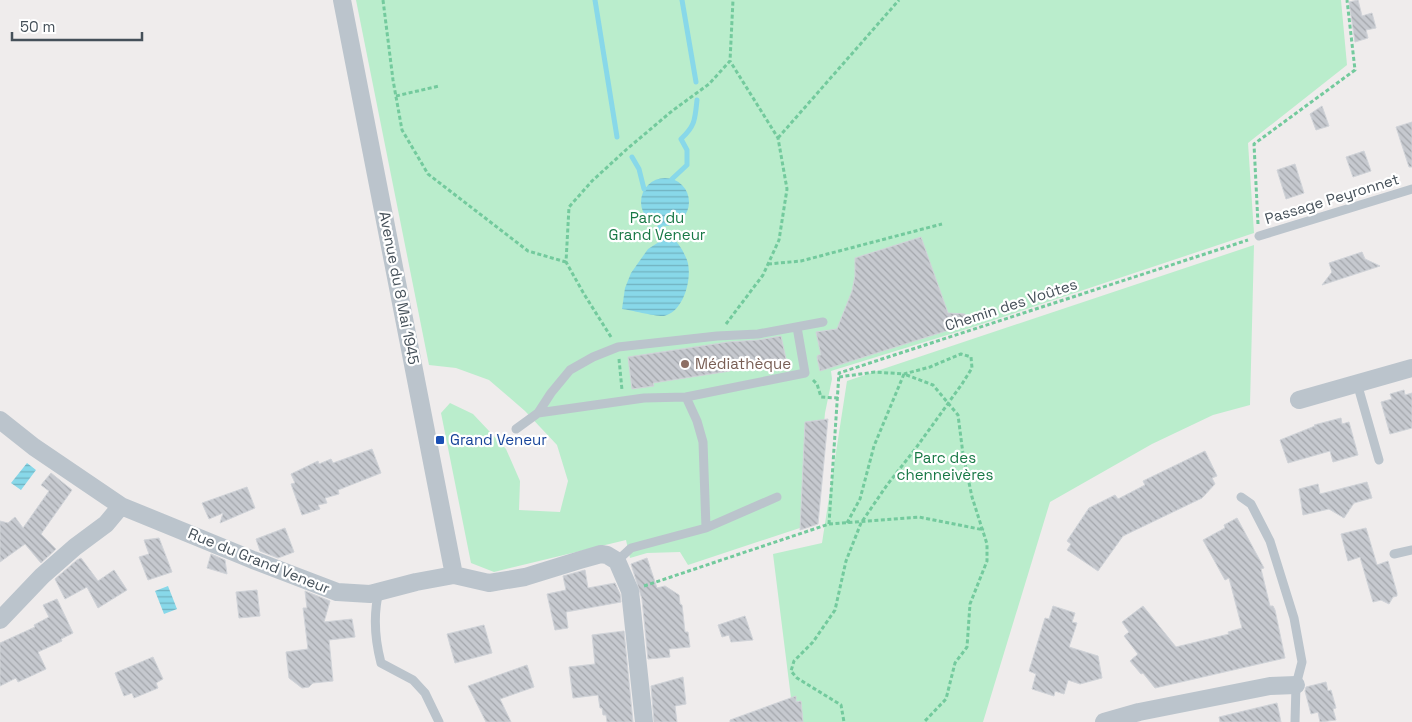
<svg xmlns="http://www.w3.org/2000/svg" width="1412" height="722" viewBox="0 0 1412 722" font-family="'Space Grotesk',sans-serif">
<defs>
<pattern id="water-rules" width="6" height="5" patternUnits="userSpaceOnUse" patternTransform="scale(1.25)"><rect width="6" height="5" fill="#88d8e9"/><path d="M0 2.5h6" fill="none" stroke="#71b2c0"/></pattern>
<pattern id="building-back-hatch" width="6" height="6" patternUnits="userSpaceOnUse" patternTransform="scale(1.25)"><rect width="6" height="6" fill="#c6c9cf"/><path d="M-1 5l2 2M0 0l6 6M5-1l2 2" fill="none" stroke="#a3a6ab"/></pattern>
</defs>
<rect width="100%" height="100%" fill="#efecec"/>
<path fill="#baedcc" d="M356,0H1341L1347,65L1248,143L1254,233L970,328L831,371L832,379L825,413L815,523L688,565L680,552L647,553L630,558L626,540L494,572L471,563L441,413L450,403L473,414L506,449L520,481L519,510L560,512L568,481L557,445L525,411L489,380L456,368L429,365Z
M1254,245L1250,405L1213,415L1152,444L1050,502L983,722H794L773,554L822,543L847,381Z"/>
<path fill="url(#water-rules)" d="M641 202a24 24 0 1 1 48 0a24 24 0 1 1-48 0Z
M670,235C678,242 683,250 687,260C693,277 684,312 664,316C657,317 631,310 622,309L625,288L631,273L648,249Z
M27,463L36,470L21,490L11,483Z
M168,586L177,609L164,614L155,591Z"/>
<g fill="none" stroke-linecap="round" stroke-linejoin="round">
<path stroke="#88d8e9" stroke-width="5" d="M595,0L617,137
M682,0L696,82
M632,157L639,169L644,189
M672,179L687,165V150L681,139C695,126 695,120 697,100
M660,226L662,240"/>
</g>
<path fill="url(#building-back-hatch)" stroke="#d0d3d8" d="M1358,0L1362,16L1372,13L1376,28L1366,30L1368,38L1355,42L1349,2Z
M1322,106L1329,126L1316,130L1310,114Z
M1412,122V167H1409L1396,127Z
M1364,151L1371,171L1353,177L1346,157Z
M1295,164L1304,193L1286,199L1277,170Z
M921,237L948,313L965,314L968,324L820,371L817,357L818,355H821L816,332L837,329L852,291L855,276V258Z
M1362,252L1365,259L1380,266L1322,285L1332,272L1329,263Z
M781,336L786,359L730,367V371L653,383L654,386L632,389L628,357L728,342L758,340Z
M1404,390L1405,395L1412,393V428L1390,434L1381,402L1392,399L1390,394Z
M1341,418L1342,424L1349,422L1358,455L1333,462L1330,451L1288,463L1280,440L1315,426L1314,425Z
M828,419L818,524L800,530L805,422Z
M372,449L381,473L338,490L339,494L325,498L327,503L318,505L320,509L302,515L291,484L295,483L291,474L318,461L319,464L331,459L333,463Z
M1205,451L1217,476L1212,478L1215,484L1202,498L1123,536L1098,571L1067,550L1071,544L1067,541L1089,508L1115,495L1118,499L1145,485L1143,481Z
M51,473L72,490L41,534L56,549L41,563L25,544L0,562V521L8,523L15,517L23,528L49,491L41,485Z
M1367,482L1372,498L1354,503L1344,518L1329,509L1303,515L1299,489L1318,484L1320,494Z
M247,487L255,508L220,523L223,513L209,519L202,503Z
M1237,518L1264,568L1261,569L1270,606H1273L1275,610L1285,658L1155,688L1143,673L1141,674L1130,661L1138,654L1124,636L1129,632L1122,622L1143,606L1176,647L1229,634L1228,632L1242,628L1229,578L1225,580L1203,540L1225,528L1224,525Z
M285,528L294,552L278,558L260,551L256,539Z
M1366,528L1377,565L1388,561L1397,593V596L1393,597L1389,604L1381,600L1373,602L1360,557L1348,561L1341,534Z
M159,538L172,572L148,580L139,557L149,554L144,540Z
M211,554L225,560L227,574L207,568Z
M81,558L98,581L114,570L127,590L98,608L87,587L65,599L55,579L77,560Z
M647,558L657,588L665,586L679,595L680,604L682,605L685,632H688L690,647L669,649L670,657L648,659L642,599L631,564Z
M585,570L588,588L615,583L620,594L621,602L566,612L568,628L555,630L547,594L566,590L563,576Z
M257,590L260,616L239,618L236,592Z
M305,591L330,601L324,622L352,619L355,637L329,640L333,681L313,683L309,687L302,688L289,678L286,652L308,649L303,608H307Z
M57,599L73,633L61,639L62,641L38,652L46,669L18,682L16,678L0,686V643L35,627L34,625L49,617L43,605Z
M1053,606L1075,613L1072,622L1077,623L1069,647L1098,656L1102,678L1080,684L1068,680L1064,694L1055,691L1054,696L1032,689L1036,674L1029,671L1045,618L1049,619Z
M745,616L753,640L731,642L729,635L722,637L718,625Z
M484,625L492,653L455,663L447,634Z
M624,631L633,722H607L606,715H603L602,708H600L598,695L573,698L569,667L595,664L592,635Z
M153,657L163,679L156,683L158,688L134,698L132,693L124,696L115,673Z
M527,665L534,687L500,699L511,722H486L468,686Z
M683,677L686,704L675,706L677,722H654L651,686Z
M1326,682L1328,691L1331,690L1336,708L1333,709L1336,720L1320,722L1318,712L1311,714L1305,691L1306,687Z
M796,696V702L801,701L803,722H730V720Z
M1277,703L1281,722H1220L1219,717Z"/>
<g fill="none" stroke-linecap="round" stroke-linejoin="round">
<path stroke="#73ca9d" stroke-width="3" stroke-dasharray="4 2.5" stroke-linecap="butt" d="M383,0L393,80L402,130L428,174L528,251L566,262
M396,96L439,86
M778,138L899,0
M1258,224L1254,144L1355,70L1347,0
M768,264L801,261L942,224
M726,324L763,275L779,240L787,189L778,138L730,61
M611,337L584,294L566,262L569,207L592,181L627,149L672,111L709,84L730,61L733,0
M619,359L622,390
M839,377L875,372L904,374L930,367L961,354L971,357L972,368L962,384L916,448L887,485L861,523L846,561L835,610L813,642L794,661L791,671L797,678L841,705L844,722
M813,380L817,384L821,397L838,398
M847,523L860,499L874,446L904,374L933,385L958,415L963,454L972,497L987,544V561L970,604L967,647L955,663L946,699L924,722
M829,524L919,517L984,530
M644,586L829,524L839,373L1248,240"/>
<path stroke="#bbc4cc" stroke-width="9" d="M1259,236L1412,189
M1357,383L1379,460
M686,397L805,373L797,327
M538,413L551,393L570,370L593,357L618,347L717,336L758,334L823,322
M516,429L538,413L644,398L686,397L697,421L703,442L706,528L631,548L617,561
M1241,497L1251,504L1270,541L1294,618L1302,662L1296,685L1295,722
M706,528L777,497
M1394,554L1412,550
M379,591C373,615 375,640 381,663L413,680L425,693L439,722"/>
<path stroke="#bbc4cc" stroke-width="18" d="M342,0L454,575
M1299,400L1412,368
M0,420L34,447L121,506L253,560L337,592L370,594L416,582L454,575L489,583L525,577L580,560L601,554L607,555L617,561L630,591L644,722
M0,620L42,576L75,547L106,524L121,506
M1104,722L1139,712L1270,686L1296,685"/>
</g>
<circle fill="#8d6e63" stroke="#fff" stroke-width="2" cx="685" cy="364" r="5"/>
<rect fill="#1a4fb4" stroke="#fff" stroke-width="2" x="435" y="435" width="10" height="10" rx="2.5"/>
<g text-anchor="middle" stroke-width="4.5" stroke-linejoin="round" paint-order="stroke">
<g font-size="15" fill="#455059" stroke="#fff">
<text transform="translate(1332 199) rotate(-17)" y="5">Passage Peyronnet</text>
<text transform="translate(399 288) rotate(79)" y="5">Avenue du 8 Mai 1945</text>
<text transform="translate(1011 305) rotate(-18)" y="5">Chemin des Voûtes</text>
<text transform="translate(259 561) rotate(22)" y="5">Rue du Grand Veneur</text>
</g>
<g font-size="15" fill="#187845" stroke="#fff">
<text x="657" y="223">Parc du<tspan x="657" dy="17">Grand Veneur</tspan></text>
<text x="945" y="463">Parc des<tspan x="945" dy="17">chenneivères</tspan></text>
</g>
<g font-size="15" fill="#785e54" stroke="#fff" text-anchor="start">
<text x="695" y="369">Médiathèque</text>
</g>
<g font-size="15" fill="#164399" stroke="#fff" text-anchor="start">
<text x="450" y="445">Grand Veneur</text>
</g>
</g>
<path d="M12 32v8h130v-8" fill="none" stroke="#455059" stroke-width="2.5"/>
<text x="20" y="32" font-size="15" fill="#455059" stroke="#ffffff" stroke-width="4" paint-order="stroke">50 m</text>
</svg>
